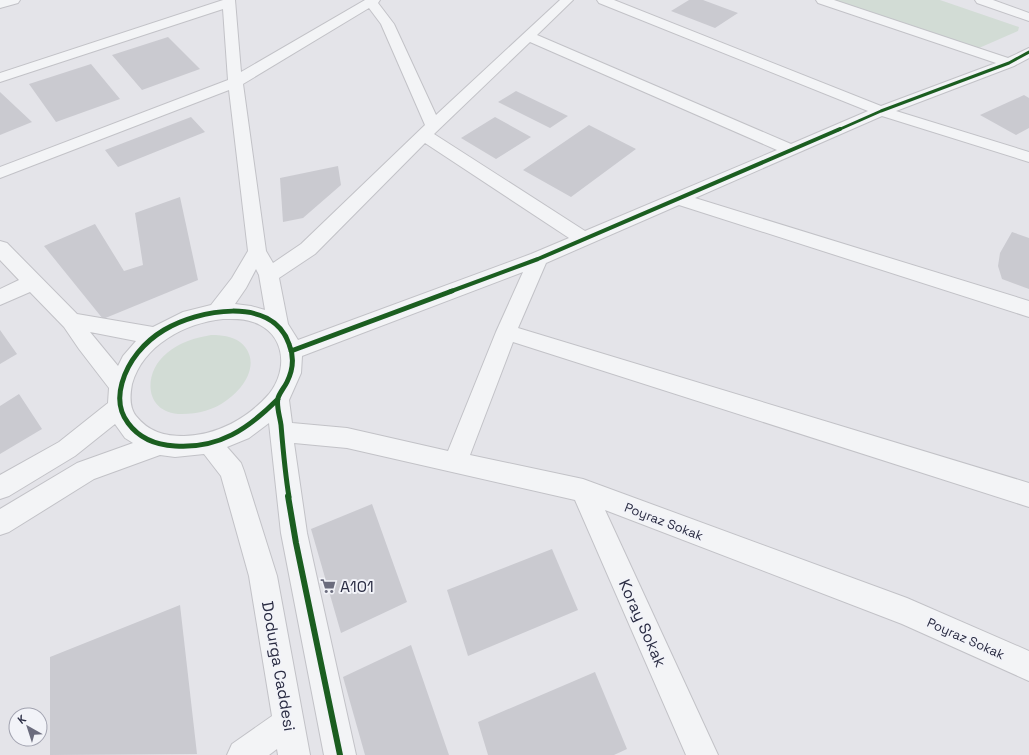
<svg xmlns="http://www.w3.org/2000/svg" width="1029" height="755" viewBox="0 0 1029 755" font-family="'Space Grotesk',sans-serif">
<rect width="100%" height="100%" fill="#e4e4e9"/>
<path fill="#d2dcd5" d="M835,0H940L1019,27L1018,31L979,48Z
M211,335C221,335 232,336 240,342C262,360 246,387 227,400C214,410 198,414 182,414C144,414 142,373 167,353C180,342 195,338 211,335Z"/>
<path fill="#cacad0" d="M689,0H703L738,13L715,28L671,11Z
M168,37L200,69L142,90L112,55Z
M91,64L120,99L56,122L29,84Z
M516,91L568,116L550,128L498,102Z
M0,92L32,122L0,135Z
M1024,95L1029,98V128L1016,135L980,115Z
M191,117L205,132L118,167L105,150Z
M495,117L531,137L496,159L461,138Z
M589,125L636,149L571,197L523,170Z
M338,166L341,185L303,218L283,222L280,178Z
M180,197L198,280L103,319L44,246L95,224L124,271L143,265L135,213Z
M1012,232L1029,238V289L1002,279L998,266L1000,253Z
M0,330L17,354L0,364Z
M19,394L42,429L0,454V406Z
M372,504L407,602L341,633L311,529Z
M552,549L578,610L468,656L447,590Z
M180,605L197,754L50,755V657Z
M411,645L449,755H365L343,677Z
M595,672L627,749L614,755H488L478,722Z"/>
<g fill="none" stroke-linecap="round" stroke-linejoin="round">
<defs>
<path id="street" d="M0,0H20L18,3L0,8Z
M223,0H235L241,72L365,0H380L378,3L394,24L436,115L560,0H573L537,35L791,144L868,111L599,3L597,0H614L881,106L996,63L818,3L816,0H834L1008,58L1029,48V58L1014,66L896,111L1029,152V162L882,116L695,198L1029,301V317L679,205L546,263L518,328L1029,483V507L513,342L470,455L583,479L907,598L1029,651V681L902,624L605,510L718,755H686L575,500L347,448L294,443L307,533L356,755H324L281,533L269,423L249,438L227,447L241,463L244,471L277,576L310,755H278L277,749L269,755H227L232,744L272,716L249,576L221,476L204,454L175,457L160,455L94,479L9,532L0,535V509L77,463L133,443L125,438L115,424L75,456L9,496L0,499V475L59,442L108,403L109,388L79,349L64,327L30,292L0,305V289L19,280L0,260V241L7,243L77,314L153,327L183,312L211,305L232,278L248,251L229,90L0,178V167L228,80L223,9L0,82V73ZM369,8L381,24L425,125L301,244L273,263L266,251L243,84ZM530,42L777,150L585,231L434,134ZM425,143L569,238L531,254L298,340L288,324L279,278L315,254ZM256,269L259,275L265,310L251,306L235,304L246,288ZM523,272L496,332L448,451L347,428L292,423L289,400L301,373L302,356ZM223,319C233,319 243,318 253,322C285,333 289,369 269,394C247,419 217,435 184,436C164,436 149,432 136,416C129,407 130,395 132,384C143,345 185,323 223,319ZM90,332L136,341L123,356L118,366Z
M975,0H993L1029,13V21L977,3Z"/>
</defs>
<use href="#street" stroke="#c2c2c7" stroke-width="2"/>
<use href="#street" fill="#f3f4f6" fill-rule="evenodd"/>
<defs>
<path id="cycleway-far3" d="M838,130L881,111L1009,63L1029,52"/>
<path id="cycleway-far2" d="M449,292L538,259L840,129"/>
<path id="cycleway-far1" d="M291,351L452,291
M278,399C248,429 219,449 175,446C156,445 139,438 128,423C119,411 118,397 122,383C128,361 144,342 164,330C197,310 272,295 289,344C294,356 293,370 287,382C284,388 280,392 278,398C276,406 280,417 281,425C283,449 285,473 289,497"/>
<path id="cycleway" d="M288,496L296,543L340,755"/>
</defs>
<use href="#cycleway-far3" stroke="#f2f3f8" stroke-width="4.5"/>
<use href="#cycleway-far2" stroke="#f2f3f8" stroke-width="6"/>
<use href="#cycleway-far1" stroke="#f2f3f8" stroke-width="8"/>
<use href="#cycleway" stroke="#f2f3f8" stroke-width="9"/>
<use href="#cycleway-far3" stroke="#1b5e20" stroke-width="3"/>
<use href="#cycleway-far2" stroke="#1b5e20" stroke-width="4"/>
<use href="#cycleway-far1" stroke="#1b5e20" stroke-width="5"/>
<use href="#cycleway" stroke="#1b5e20" stroke-width="6"/>
</g>
<defs>
<symbol id="supermarket-bare" viewBox="-9 -9 18 18"><path d="M-6-5.5h2.5l.6 2H6L4.5 2H-2.5L-4.4-4H-6ZM-1.5 3.2a1.3 1.3 0 1 0 .1 0ZM3 3.2a1.3 1.3 0 1 0 .1 0Z" fill="#6b6c7d" stroke="#f2f3f8" stroke-width="2.5" paint-order="stroke"/></symbol>
</defs>
<g fill-rule="evenodd">
<use href="#supermarket-bare" x="317" y="575" width="22" height="22"/>
</g>
<g text-anchor="middle" stroke-width="4" stroke-linejoin="round" paint-order="stroke">
<g font-size="13" fill="#2a2c43" stroke="#f2f3f8">
<text transform="translate(664 521) rotate(21)" y="5">Poyraz Sokak</text>
<text transform="translate(966 638) rotate(24)" y="5">Poyraz Sokak</text>
</g>
<g font-size="16" fill="#2a2c43" stroke="#f2f3f8" text-anchor="start">
<text x="340" y="592">A101</text>
</g>
<g font-size="16" fill="#2a2c43" stroke="#f2f3f8">
<text transform="translate(643 623) rotate(66)" y="6">Koray Sokak</text>
<text transform="translate(279 666) rotate(80)" y="6">Dodurga Caddesi</text>
</g>
</g>
<g transform="translate(28 727) rotate(321)"><circle r="19" fill="#f2f3f8" stroke="#a2a3b0"/>
<path d="M0-3L7 15L0 10L-7 15Z" fill="#6b6c7d"/>
<text y="-6" font-size="11" font-weight="bold" text-anchor="middle" fill="#2a2c43">K</text>
</g>
</svg>
